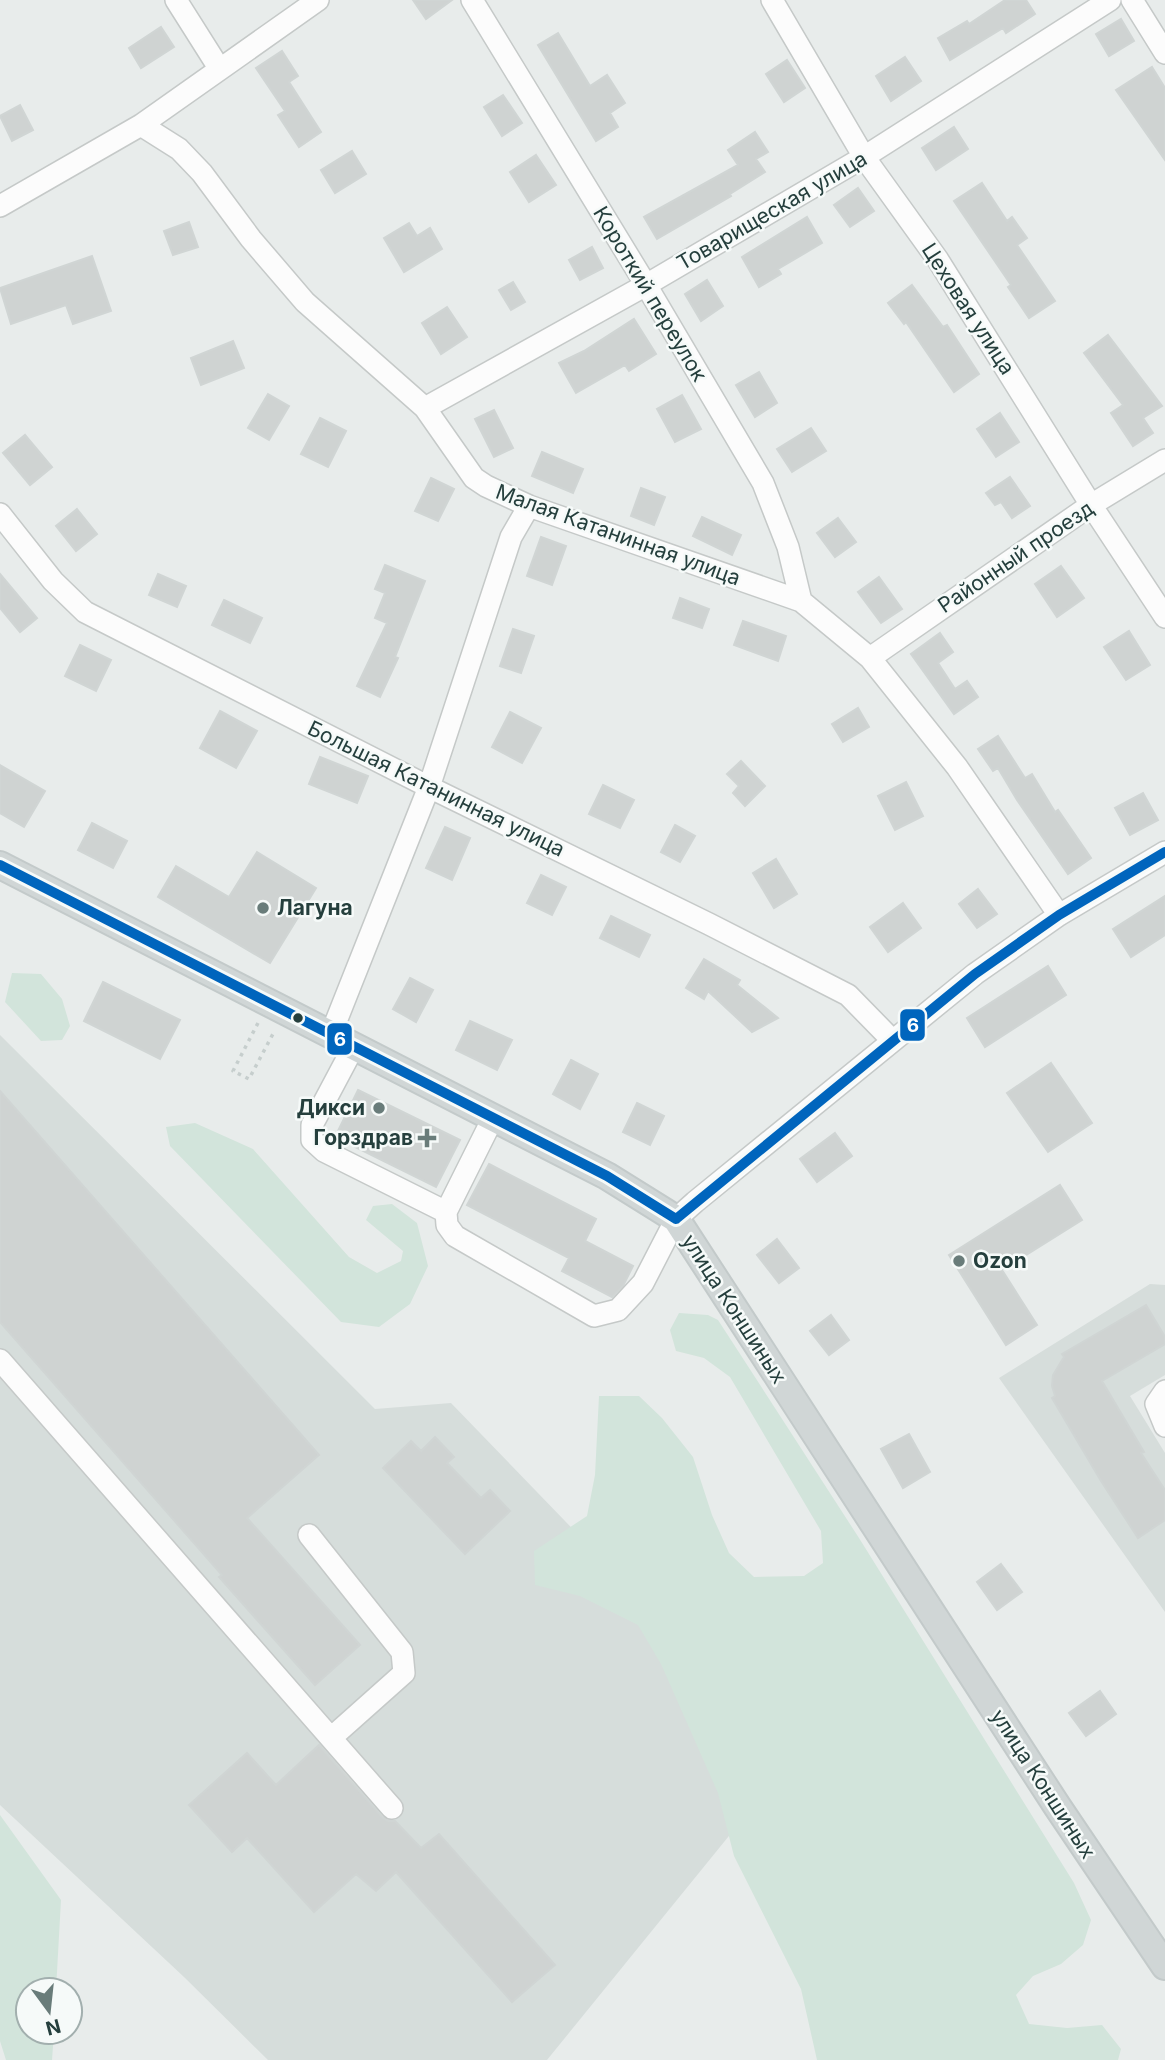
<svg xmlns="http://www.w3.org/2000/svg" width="1165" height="2060" viewBox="0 0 1165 2060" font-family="Inter,sans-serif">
<rect width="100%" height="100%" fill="#e8eceb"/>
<path fill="#d6dddb" d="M0,1035L375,1409L451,1403L793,1757L547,2060H268L184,1977L0,1805Z
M1150,1284L1165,1285V1375L1130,1396L1165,1453V1612L999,1378Z"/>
<path fill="#d2e4db" d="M12,973L41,974L62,999L70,1026L62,1040L41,1041L5,1002Z
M195,1123L253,1149L349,1257L377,1273L401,1261L403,1251L366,1220L373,1206L392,1204L417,1223L428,1266L410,1304L379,1327L341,1322L170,1146L166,1127Z
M679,1313L708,1315L718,1320L859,1538L1074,1883L1091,1920L1083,1945L1061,1964L1033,1976L1016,1995L1029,2024L1067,2028L1102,2025L1121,2049L1118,2060H817L801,1989L734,1856L718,1793L661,1664L638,1625L580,1596L535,1585L534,1551L587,1516L595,1475L599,1396H639L662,1418L693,1457L712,1515L729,1553L754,1577L804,1576L823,1563L821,1531L730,1377L704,1358L676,1351L670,1330Z
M0,1815L61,1900L56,1990H28V2032H54L52,2060H6L0,2041Z"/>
<path fill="#cfd3d2" stroke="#d0d5d4" stroke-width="2" d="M413,0H452L426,19Z
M1005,0H1026L1035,14L1006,33L1003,28L950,60L938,38L967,21L969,24Z
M1121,19L1134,41L1109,56L1096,34Z
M161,27L174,47L141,68L129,48Z
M558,33L590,86L607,75L625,103L610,113L618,127L596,141L538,45Z
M282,51L298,76L289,82L321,132L299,147L278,115L285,111L256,68Z
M905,57L921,81L891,101L876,76Z
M787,60L805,88L784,102L766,74Z
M1152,67L1165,88V160L1116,90Z
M503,95L522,123L502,136L484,107Z
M20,105L33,130L12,141L0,116Z
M954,127L968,149L936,170L922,148Z
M755,132L768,152L756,159L765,172L730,194L731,196L657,239L644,217L738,165L728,150Z
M352,151L366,174L335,193L321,170Z
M536,155L556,185L529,202L510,172Z
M982,183L1007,221L1012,217L1027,238L1017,245L1055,301L1029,318L1008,287L1011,285L954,201Z
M858,188L874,211L850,227L834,205Z
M807,217L822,243L778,269L781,274L759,287L742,257Z
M189,222L198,247L173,255L164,231Z
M409,223L417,236L430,228L442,249L404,272L384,238Z
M592,247L603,268L580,280L569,260Z
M92,256L111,311L73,324L66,305L11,324L0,288Z
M707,280L723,306L701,321L685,294Z
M513,282L525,302L511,310L499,290Z
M912,285L943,327L947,325L979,374L954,392L906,322L904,324L888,303Z
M447,307L467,337L441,354L422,323Z
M634,319L656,354L629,371L625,365L576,393L559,363L584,351Z
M1108,335L1162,406L1143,418L1153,433L1133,446L1111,413L1123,405L1084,353Z
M233,341L244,368L201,385L191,358Z
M759,372L777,403L755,417L736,385Z
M268,394L289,406L269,440L248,428Z
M682,395L701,429L675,442L657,409Z
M494,410L513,448L494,457L475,419Z
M1000,413L1019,442L996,457L977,429Z
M320,418L346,431L328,467L301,454Z
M811,428L826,451L792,472L777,449Z
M25,435L52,467L30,485L3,453Z
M542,452L583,469L573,493L532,476Z
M1010,477L1030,506L1012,518L1001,502L995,505L986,493Z
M431,478L454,489L438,521L415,511Z
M641,488L665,497L654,525L631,516Z
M77,509L97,534L76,551L56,526Z
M702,517L741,535L732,555L693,536Z
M838,518L856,542L835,557L817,533Z
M541,537L566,546L552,585L527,576Z
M385,565L425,581L395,657L398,658L380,697L357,686L387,623L375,618L385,593L375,589Z
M1061,566L1084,598L1057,617L1035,584Z
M0,574L37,618L20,632L0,608Z
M158,574L186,586L177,607L149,595Z
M879,577L902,609L881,623L858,592Z
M680,598L709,609L702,628L673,618Z
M224,600L262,618L250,643L212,625Z
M743,621L786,636L778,661L734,645Z
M513,629L534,636L521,673L500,666Z
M1129,631L1150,665L1126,680L1104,647Z
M940,633L953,652L938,663L955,689L967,681L978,697L954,714L911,654Z
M80,645L111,660L96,691L65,676Z
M858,708L869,727L843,742L832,724Z
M220,711L257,731L236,768L200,748Z
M510,712L541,728L522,763L492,747Z
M998,736L1025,778L1032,774L1055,812L1058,810L1091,858L1068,874L1017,800L998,768L993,771L978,749Z
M320,757L368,776L357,803L309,784Z
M741,761L765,786L745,806L733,793L739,786L727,774Z
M0,765L45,791L24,827L0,813Z
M906,782L923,816L895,830L878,796Z
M603,785L634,800L620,828L589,814Z
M1143,793L1158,820L1130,835L1115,808Z
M92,823L127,841L113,868L78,850Z
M675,825L695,836L680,862L661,852Z
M445,827L470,838L452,880L426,868Z
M257,852L316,888L270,963L158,897L176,866L229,897Z
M776,859L797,894L774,908L753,873Z
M541,875L566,887L552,915L527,903Z
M978,889L997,914L977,928L959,904Z
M1165,896V935L1131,957L1113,929Z
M903,903L921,928L888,952L870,927Z
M611,916L650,935L639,957L600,938Z
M704,959L740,980L737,985L778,1018L752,1032L708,991L704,999L686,988Z
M1048,966L1066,995L985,1047L967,1018Z
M410,978L433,990L416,1022L393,1009Z
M103,982L180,1020L160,1059L84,1021Z
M470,1021L512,1040L497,1070L456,1050Z
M571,1060L598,1074L580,1109L553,1094Z
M1051,1063L1092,1123L1048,1152L1007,1093Z
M358,1090L460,1140L436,1187L335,1137Z
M0,1091L319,1455L247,1518L360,1645L315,1685L219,1577L222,1575L0,1322Z
M637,1103L664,1116L650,1145L623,1132Z
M835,1133L852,1156L817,1182L800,1159Z
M489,1164L596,1219L585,1241L633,1266L623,1286L612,1297L562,1271L569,1258L467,1205Z
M1060,1185L1082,1220L1002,1270L1037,1325L1006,1345L949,1255Z
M777,1239L799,1268L779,1283L757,1255Z
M1146,1305L1165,1337V1344L1102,1381L1144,1452L1141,1453L1165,1490V1520L1138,1538L1101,1481L1052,1398L1055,1396L1052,1386L1053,1375L1064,1357L1062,1354Z
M831,1315L849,1340L829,1355L810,1331Z
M909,1434L930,1472L903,1488L881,1449Z
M435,1437L454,1457L447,1463L481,1498L490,1490L510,1511L465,1554L383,1468L411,1441L421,1451Z
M1001,1564L1022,1592L997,1610L977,1582Z
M1100,1691L1116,1714L1086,1736L1069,1713Z
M319,1745L382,1817L388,1821H395L421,1848L439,1834L555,1965L512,2002L396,1872L376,1891L356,1874L314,1912L247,1838L232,1852L189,1805L247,1753L276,1785Z"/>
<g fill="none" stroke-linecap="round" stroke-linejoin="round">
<defs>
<path id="minor" d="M176,0L219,68
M472,0L646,285L763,483L788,547L801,601
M772,0L864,157L938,260L1091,505L1165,617
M1132,0L1165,53
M141,125L179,149L202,173L251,239L305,302L425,408L474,478L486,486L529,506L801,601L870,658L957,767L1059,915
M0,206L141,125L318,0
M425,408L646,285L864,157L1110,0
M0,514L53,581L85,612L429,787L709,924L848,995L892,1040
M870,658L1091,505L1165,460
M331,1034L429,787L511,537L529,506
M354,1046L312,1125V1140L324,1151L446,1212
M493,1118L446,1212L447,1225L455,1236L594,1316L618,1310L643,1283L676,1219L695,1202L975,974L1059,915L1165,852
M0,1360L392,1808
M1165,1391L1156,1404L1165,1426
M309,1535L402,1652L404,1673L331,1738"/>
<path id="major" d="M0,865L607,1176L676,1219L1057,1806L1165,1966"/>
</defs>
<use href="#minor" stroke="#c5c9c8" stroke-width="24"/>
<use href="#major" stroke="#c3caca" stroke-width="30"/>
<path stroke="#c6cecd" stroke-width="3.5" stroke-dasharray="3.5 5" stroke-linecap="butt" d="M258,1023L233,1071L249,1079L274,1032"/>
<use href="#minor" stroke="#fcfcfc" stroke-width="21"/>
<use href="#major" stroke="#d0d6d6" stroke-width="26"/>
<defs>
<path id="bus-1" d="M0,865L607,1176L676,1219
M676,1219L975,974L1059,915L1165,852"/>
</defs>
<use href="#bus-1" stroke="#f6faf9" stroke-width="16"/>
<use href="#bus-1" stroke="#0065bd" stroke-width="10"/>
</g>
<g fill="#697c7a" stroke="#f6faf9" stroke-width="2.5">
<circle cx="263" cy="908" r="7"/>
<circle cx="379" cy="1108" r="7"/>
<path d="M423.5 1127.5h7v7h7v7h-7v7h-7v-7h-7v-7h7z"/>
<circle cx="959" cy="1261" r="7"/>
</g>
<circle fill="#253f3d" stroke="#f6faf9" stroke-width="2.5" cx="298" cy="1018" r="6"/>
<g text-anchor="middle" stroke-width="5" stroke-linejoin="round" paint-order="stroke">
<g font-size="21" fill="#253f3d" stroke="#f6faf9">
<text transform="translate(772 211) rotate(-30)" y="7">Товарищеская улица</text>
<text transform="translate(650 294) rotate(59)" y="7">Короткий переулок</text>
<text transform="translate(968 309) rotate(57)" y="7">Цеховая улица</text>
<text transform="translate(618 535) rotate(20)" y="7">Малая Катанинная улица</text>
<text transform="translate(1016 557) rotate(-34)" y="7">Районный проезд</text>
<text transform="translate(436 789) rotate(26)" y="7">Большая Катанинная улица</text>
<text transform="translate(734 1309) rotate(57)" y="7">улица Коншиных</text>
<text transform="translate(1043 1784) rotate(57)" y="7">улица Коншиных</text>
</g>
<g font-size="21" font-weight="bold" fill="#253f3d" stroke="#f6faf9" text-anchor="start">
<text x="277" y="915">Лагуна</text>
<text x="365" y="1115" text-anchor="end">Дикси</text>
<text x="413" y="1145" text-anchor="end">Горздрав</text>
<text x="973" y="1268">Ozon</text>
</g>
</g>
<g stroke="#f6faf9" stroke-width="2.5">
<rect x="899" y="1008" width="27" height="34" rx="7" fill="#0065bd"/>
<rect x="326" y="1022" width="27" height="34" rx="7" fill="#0065bd"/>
</g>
<g font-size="19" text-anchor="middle" font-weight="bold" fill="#fff">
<text x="913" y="1032">6</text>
<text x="340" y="1046">6</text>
</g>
<g transform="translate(49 2011) rotate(165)"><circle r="33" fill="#f6faf9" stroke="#a2afae" stroke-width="2"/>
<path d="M0-5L12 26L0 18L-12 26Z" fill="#697c7a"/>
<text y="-10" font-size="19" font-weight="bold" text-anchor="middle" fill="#253f3d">N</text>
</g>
</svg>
